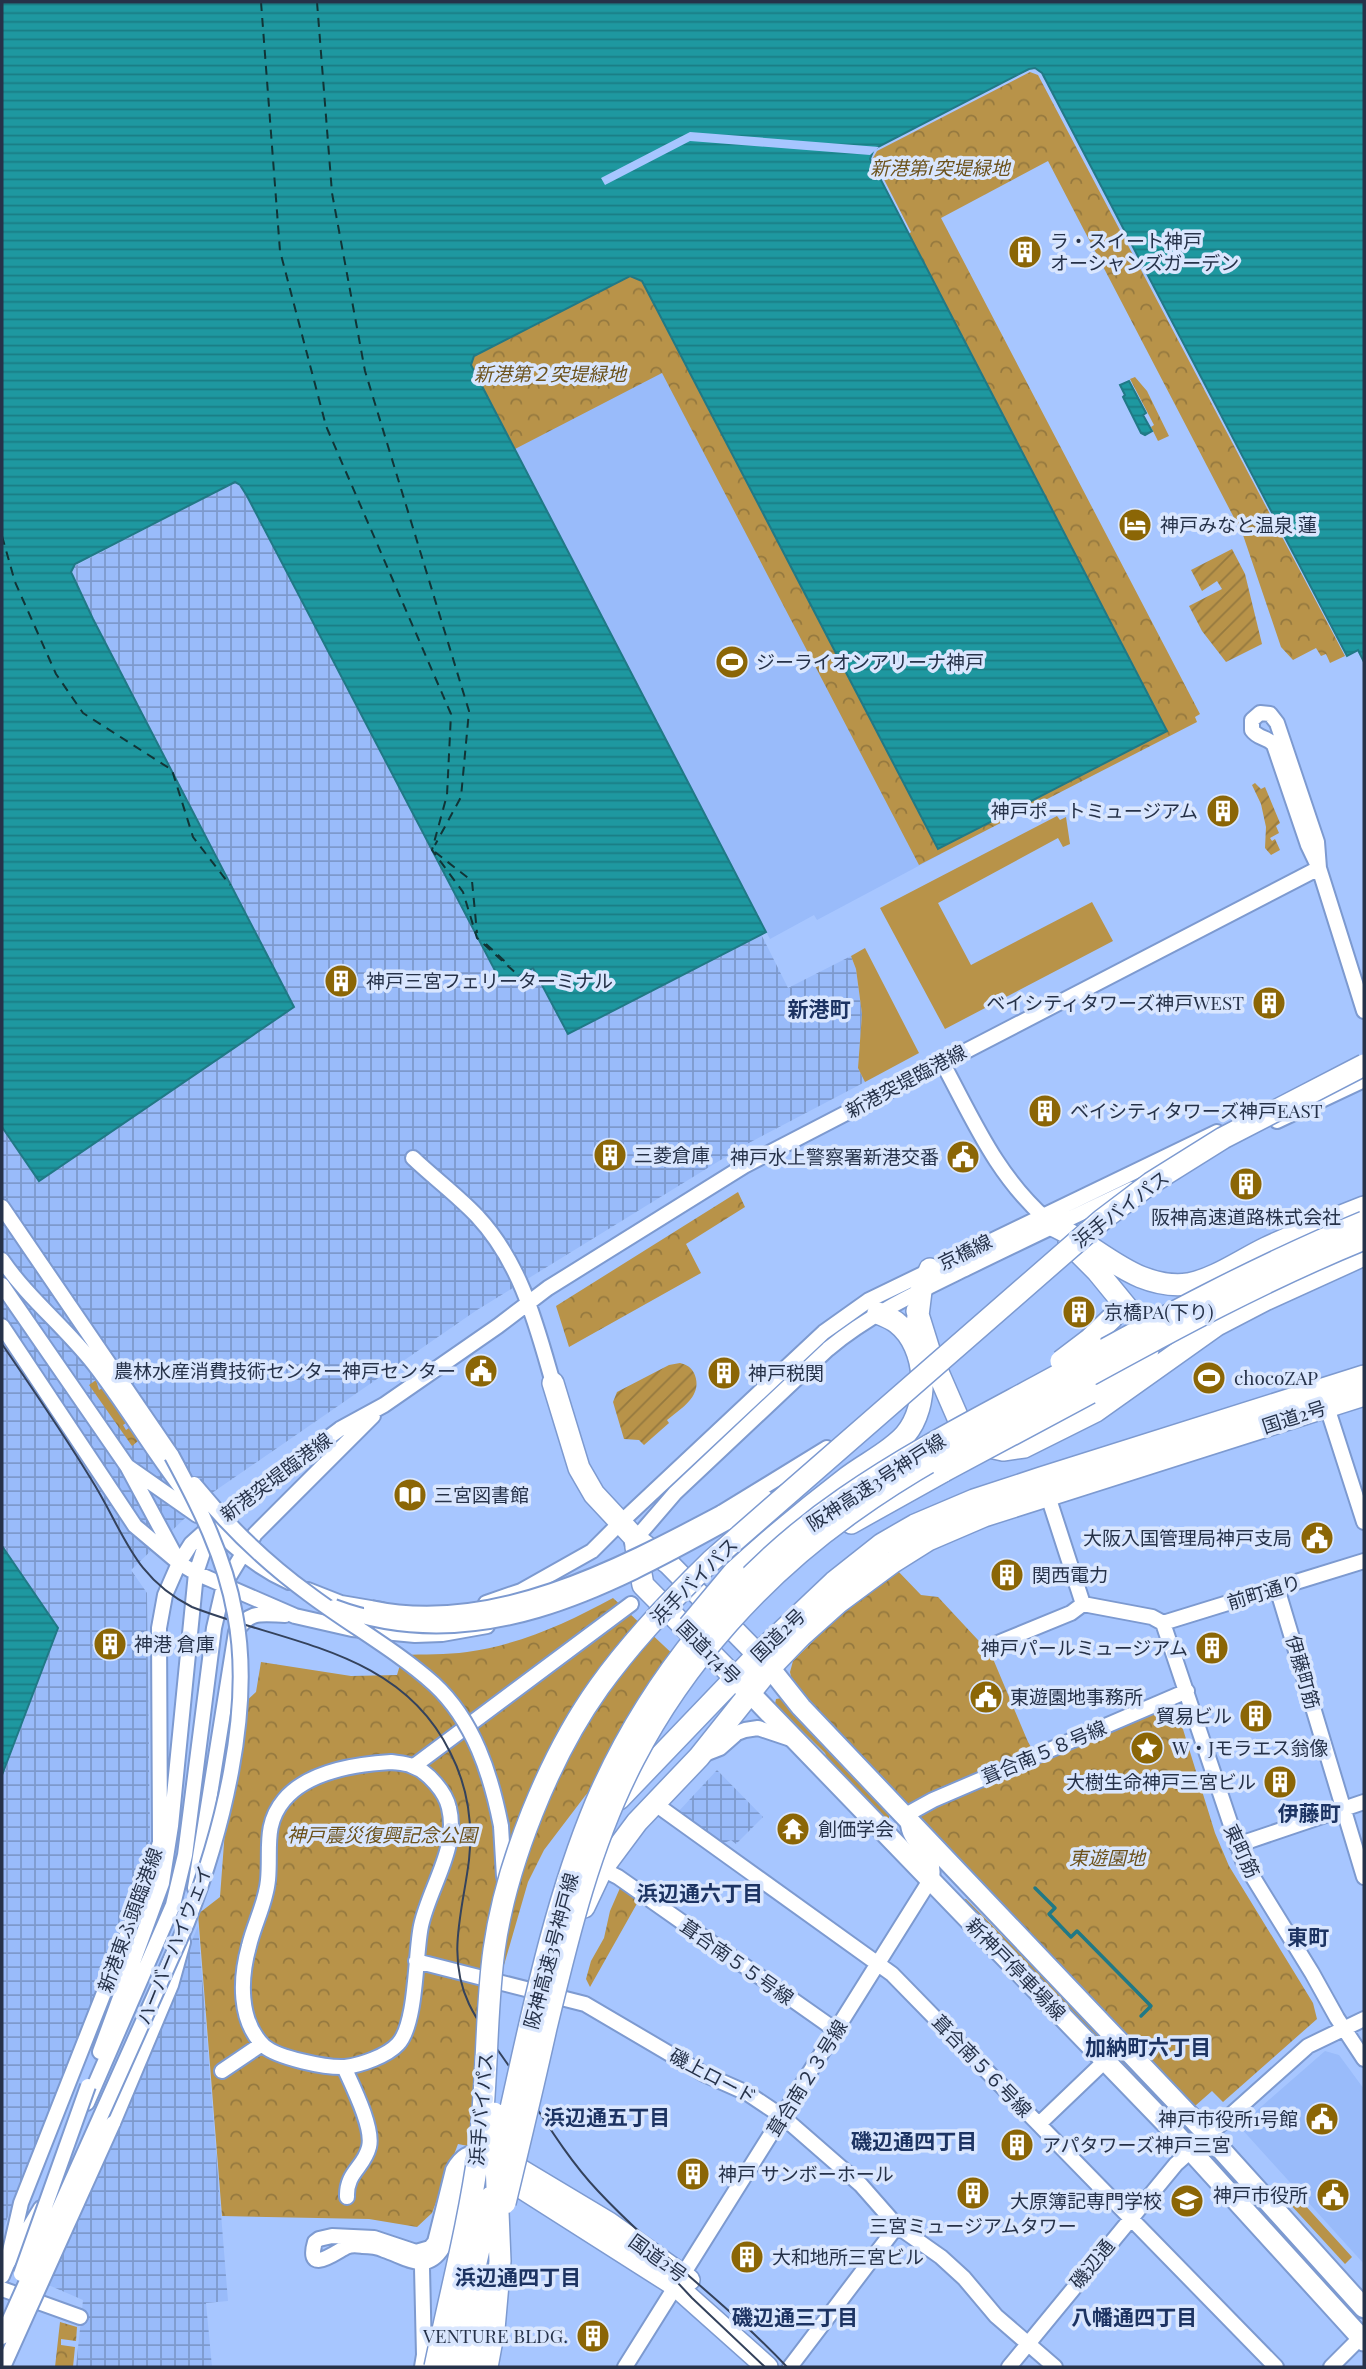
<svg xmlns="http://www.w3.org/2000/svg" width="1366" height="2369" viewBox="0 0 1366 2369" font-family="'Playfair Display','Noto Sans JP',serif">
<defs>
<pattern id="industrial-grid" width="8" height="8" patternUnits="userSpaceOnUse" patternTransform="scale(1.75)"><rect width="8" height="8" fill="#99bbfa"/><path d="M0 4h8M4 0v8" fill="none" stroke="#7d99cc"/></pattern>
<pattern id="forest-crowns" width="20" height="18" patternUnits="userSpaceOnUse" patternTransform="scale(1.75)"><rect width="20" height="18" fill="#b89349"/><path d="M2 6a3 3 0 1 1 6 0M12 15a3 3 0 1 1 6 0" fill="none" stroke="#95793f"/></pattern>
<pattern id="garden-furrows" width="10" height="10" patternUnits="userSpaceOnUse" patternTransform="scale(1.75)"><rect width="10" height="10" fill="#b89349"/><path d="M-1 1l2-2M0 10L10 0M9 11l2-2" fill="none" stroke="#95793f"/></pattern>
<pattern id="water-rules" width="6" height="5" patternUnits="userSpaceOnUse" patternTransform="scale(1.75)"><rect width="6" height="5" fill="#1e98a0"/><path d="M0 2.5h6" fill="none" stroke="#1a7d84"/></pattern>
</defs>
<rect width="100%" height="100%" fill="#a7c6ff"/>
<path fill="#99bbfa" d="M630,276L941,854L817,920L814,915L770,939L471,365Z
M1325,2051L1339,2055L1364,2089V2264L1239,2126Z"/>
<path fill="url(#industrial-grid)" d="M235,482L240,485L247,496L502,983L533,967L569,1034L761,934L788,988L851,956L856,969L862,1014L858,1068L865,1082L745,1145L477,1310L209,1495L131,1570L147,1593L150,1839L145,1866L2,2232V1775L58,1628L2,1546V1127L39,1181L294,1007L93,619L73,576L71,568Z
M717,1770L763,1817L736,1844L731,1840L724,1843L678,1812Z
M198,1926L228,2301L206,2303L212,2367H76L83,2300L46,2284Z"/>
<path fill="#b89349" d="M1057,816L1060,820L1066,817L1070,844L1063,847L1058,838L938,903L971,965L1092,902L1113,941L945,1029L880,908Z
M865,948L919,1053L865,1082L858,1068L862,1014L856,969L851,956Z
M782,1698L889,1811V1818L883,1821L828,1760L825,1753L775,1704L776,1699Z
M963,1899H966L1181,2116L1179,2118C1106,2047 1035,1974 963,1903Z
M1293,2192L1352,2257L1345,2264L1289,2203L1286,2198Z"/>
<path fill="url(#forest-crowns)" d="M1030,72L1038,75L1345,656L1330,663L1326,654L1321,656L1316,648L1293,660L1281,647L1243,535L1048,161L941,218L1200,714L1195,717L1197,722L919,865L662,373L515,449L471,365L474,356L630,276L642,281L926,826L1155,709L909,234L911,232L873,158L877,151Z
M1135,377L1147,391L1169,436L1158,441L1151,427L1154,425L1130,379Z
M738,1192L745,1207L686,1244L701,1273L569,1347L556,1306Z
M96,1380L99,1390L102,1388L126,1423L123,1425L126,1430L129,1428L138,1441L132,1446L89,1385Z
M896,1569L921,1595L938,1597L991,1654L1028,1742L1040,1762L1171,1707L1178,1713L1215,1833L1229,1866L1313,2003L1317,2019L1223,2102L1212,2091L1195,2106L1048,1956L793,1685L790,1672L793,1661L847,1608Z
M613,1598L695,1675L585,1796L544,1850L528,1882L478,2055L468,2146L458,2144L432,2213L417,2227L369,2219L222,2216L198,1914L220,1897L225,1830L238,1762L243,1704L256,1692L261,1662L351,1676L397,1675L403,1655C424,1654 446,1655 467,1652C519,1645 567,1623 613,1598Z
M620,1888L639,1900L590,1987L586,1979L591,1961L604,1938L610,1911Z
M60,2322L77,2327L76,2341L61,2339V2345L75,2347L73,2367H55Z"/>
<path fill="url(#garden-furrows)" d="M1232,549L1245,574L1262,644L1226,662L1202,631L1189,606L1222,589L1217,581L1202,591L1191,570Z
M1255,783L1261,789L1265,787L1280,823L1276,826L1279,833L1270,838L1272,841L1275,839L1280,850L1271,855L1265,848L1266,827L1261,804L1252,785Z
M680,1363C687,1365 691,1367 694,1373C704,1395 682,1408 667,1420L669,1423L644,1445L639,1440L624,1439L613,1402L617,1392L669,1365Z"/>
<path fill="url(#water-rules)" stroke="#207986" stroke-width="2" d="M2,2H1364V662L1358,650L1347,656L1042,73L1035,68L1029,69L874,149L870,159L1167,731L938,849L642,281L630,276L474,356L471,365L766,932L568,1034L533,968L502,984L247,496L240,485L235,482L75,564L71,572L93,619L294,1007L39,1181L2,1127Z
M1129,381L1146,413L1143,415L1152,431L1145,435L1141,433L1123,397L1125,395L1120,385Z
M2,1546L58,1628L2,1775Z"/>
<path fill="#a7c6ff" d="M690,132L879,147L870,155L690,141L605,185L601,178Z"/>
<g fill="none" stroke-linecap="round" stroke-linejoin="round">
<path stroke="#207986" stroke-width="3.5" d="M1035,1888L1055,1908L1049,1914L1071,1937L1077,1931L1151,2006L1141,2016"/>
<path stroke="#123436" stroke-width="2" stroke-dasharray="9 7" stroke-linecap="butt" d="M261,2L280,251L326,426L451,714L447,795L432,850L463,892L477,938L518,975
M317,2L332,193L365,371L469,711L461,797L435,845
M2,536L15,582L56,674L83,713L172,770L193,837L230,885
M435,852L472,881L477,933
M486,944L510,966"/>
<defs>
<path id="minor" d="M1260,713L1270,714L1277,723L1317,842L1319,868L1308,845L1274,745C1268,737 1258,739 1252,730V720Z
M942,1062C974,1121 996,1175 1047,1220
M1277,1121L1364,1080
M413,1158C434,1178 457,1195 477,1216C521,1263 536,1324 553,1383
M2,1207L172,1456
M2,1260C28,1298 65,1327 94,1364C129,1409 157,1459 193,1503
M2,1285L127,1466
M2,1326L135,1526L179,1563L196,1573L295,1616L352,1629L415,1635L442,1634L487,1626
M1327,1407L1364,1522
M1048,1496L1083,1604L1152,1617L1163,1623
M721,1513L827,1448
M206,1518C230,1545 256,1567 289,1582
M726,1523L766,1498
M632,1543L675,1493L828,1349C870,1314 918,1292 967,1268C1022,1241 1077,1215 1132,1189
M176,1557L127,1466L197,1515
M1277,1588L1364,1877
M308,1590L341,1603L382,1610
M486,1603L521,1591L592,1551L620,1523L824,1332L869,1300L1217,1132
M1163,1623L1243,1861L1312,1973L1337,2018L1364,2059
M1163,1623L1364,1561
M988,1647L1071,1613L1083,1604
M702,1755L720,1748L737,1733L745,1730L758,1728L791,1739
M391,1762C398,1763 406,1763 412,1766C428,1771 446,1793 449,1808C459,1848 429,1888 421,1926C415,1954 417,2024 398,2044C387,2056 361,2065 345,2067C326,2068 278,2058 264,2046C238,2021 240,1978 249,1946C254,1924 266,1903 268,1880C271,1850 263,1825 284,1800C308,1771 357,1764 391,1762Z
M414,1766L631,1604
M654,1803L892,1974L1276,2367
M904,1816L933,1800L1187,1691
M501,1826L504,1877
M1237,1845L1364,1802
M602,1869L618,1877L837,2031
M195,1888L236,1632C250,1610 261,1614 285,1615
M416,1961L585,2004L704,2074L747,2093L783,2117L861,2185L897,2226L941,2257L964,2278L996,2316L1055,2367
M100,2052L162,1883L171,1826L196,1573L211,1528
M344,2067C352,2085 374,2128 369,2147C364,2168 346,2172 347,2197
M222,2071L262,2044
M87,2103L173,1905L185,1855L214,1628L224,1585L255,1534L373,1416
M113,2123L171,1985L183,1942
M1039,2124L1105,2061
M482,2166L469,2168L460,2175L443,2247C426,2275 406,2257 384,2250C378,2247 369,2246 362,2246C357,2245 350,2245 346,2247C336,2252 305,2276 315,2242L319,2239L332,2236L374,2238L416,2252L430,2248L435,2242L453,2170C461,2156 468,2152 485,2151
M7,2264L21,2203L152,1871L160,1842L159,1628L165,1595L179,1563L191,1544L212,1525L340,1429L384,1405L498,1326L548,1288L744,1166L1319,868L1364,1011
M2,2276L7,2264L41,2208
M2,2289L80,2317
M422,2367L424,2355L422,2268L425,2254
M625,2367L932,1877C937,1853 907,1845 908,1821
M790,2367L897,2226
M1009,2367L1176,2164L1308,2046L1364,2019
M1331,2367L1364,2334"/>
<path id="major" d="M770,1668L801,1707L1208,2135L1364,2308
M750,1693L1173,2131L1364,2341"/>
<path id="highway" d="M1054,1226C1085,1240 1110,1264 1141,1277C1156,1283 1173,1286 1188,1284C1215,1279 1241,1260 1266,1248C1298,1233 1331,1220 1364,1207
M1069,1243L1097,1271L1142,1326L1149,1338L1148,1350L1142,1361L1090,1393
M917,1311L931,1356L961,1425L967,1434L985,1446L1003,1450L1024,1447L1096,1411L1217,1325L1265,1300L1364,1255
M917,1324L921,1291L930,1269
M1090,1339L1112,1318
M553,1383L579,1468L594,1494L635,1538L669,1564L767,1664
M851,1523L944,1471
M636,1547L643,1585L746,1689
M734,1572C770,1539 806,1509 845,1479C864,1464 889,1453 905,1435C930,1406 928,1347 897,1323C891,1318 884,1316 878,1313
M619,1799L758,1654L834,1582L882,1544L915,1525L974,1500L1041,1478L1364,1376
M584,1907L602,1869L637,1822L699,1757L770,1668L801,1636L839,1602L893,1562L928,1540L984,1516L1364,1395
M499,2157L609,2223L689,2280
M497,2172L676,2286L767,2367"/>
</defs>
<use href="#minor" stroke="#7d9ad0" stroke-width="18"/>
<use href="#major" stroke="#7d9ad0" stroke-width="23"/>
<use href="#highway" stroke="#7d9ad0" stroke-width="24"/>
<use href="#minor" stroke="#fff" stroke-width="14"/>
<use href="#major" stroke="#fff" stroke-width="19"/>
<use href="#highway" stroke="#fff" stroke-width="21"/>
<path stroke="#34425c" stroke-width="2" d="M2,1344C32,1388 63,1433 91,1479C124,1531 132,1577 192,1607C287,1644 400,1650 450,1752C467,1785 473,1823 469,1860C463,1910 446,1956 469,2004C481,2029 500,2052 515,2075C541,2114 566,2157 598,2191C657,2254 728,2304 787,2367
M649,2252L692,2298L765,2367"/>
<defs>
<path id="minor-bridge" d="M194,1484C228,1526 265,1562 309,1594C350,1625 396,1650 434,1684C474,1721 491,1775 501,1826
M334,1607C475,1660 605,1590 726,1523
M371,1608C492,1634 617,1568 721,1513
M21,2274L88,2086
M2,2337L187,1923C222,1833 254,1710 235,1614C225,1557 199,1506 172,1456
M3,2367L113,2123"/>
<path id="highway-bridge" d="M1061,1361L1090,1339
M944,1471L1090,1393
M689,1626L734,1572
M502,2148C529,2032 550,1913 596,1803C648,1682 737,1572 845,1498C914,1450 989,1413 1062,1373C1161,1318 1260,1265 1364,1222
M505,2203C519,2145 533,2086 546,2028C568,1936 590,1843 634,1759C684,1662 763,1575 852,1512C922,1461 1003,1422 1079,1381C1172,1330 1266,1279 1364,1239
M435,2367C450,2295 469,2223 479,2150C488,2084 485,2016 494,1950C506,1864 549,1757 599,1687C632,1641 671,1600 711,1561L1102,1220L1151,1183L1223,1138L1364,1065
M452,2367L491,2197
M468,2367L488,2275
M487,2367L494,2329L500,2261L494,2113"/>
</defs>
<use href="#minor-bridge" stroke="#7d9ad0" stroke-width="18" stroke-linecap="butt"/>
<use href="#highway-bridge" stroke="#7d9ad0" stroke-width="24" stroke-linecap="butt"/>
<use href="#minor-bridge" stroke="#fff" stroke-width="14"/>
<use href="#highway-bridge" stroke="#fff" stroke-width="21"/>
</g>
<defs>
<symbol id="building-disc" viewBox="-11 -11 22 22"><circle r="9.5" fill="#8b6606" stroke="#d9e6fe"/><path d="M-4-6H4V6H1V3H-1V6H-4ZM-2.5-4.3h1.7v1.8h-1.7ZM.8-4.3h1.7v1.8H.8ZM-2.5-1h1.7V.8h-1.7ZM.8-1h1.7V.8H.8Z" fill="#fff"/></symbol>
<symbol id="hotel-disc" viewBox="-11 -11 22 22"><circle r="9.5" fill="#8b6606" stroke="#d9e6fe"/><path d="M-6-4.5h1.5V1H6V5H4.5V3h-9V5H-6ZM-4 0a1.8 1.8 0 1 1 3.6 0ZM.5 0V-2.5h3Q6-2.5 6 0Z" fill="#fff"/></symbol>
<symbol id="stadium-disc" viewBox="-11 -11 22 22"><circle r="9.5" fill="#8b6606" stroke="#d9e6fe"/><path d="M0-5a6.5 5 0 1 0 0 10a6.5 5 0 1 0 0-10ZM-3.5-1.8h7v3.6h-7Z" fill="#fff"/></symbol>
<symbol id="civic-disc" viewBox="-11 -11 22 22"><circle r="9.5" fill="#8b6606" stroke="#d9e6fe"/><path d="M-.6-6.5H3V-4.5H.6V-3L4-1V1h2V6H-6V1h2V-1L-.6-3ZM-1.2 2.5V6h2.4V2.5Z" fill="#fff"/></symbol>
<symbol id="library-disc" viewBox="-11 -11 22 22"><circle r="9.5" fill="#8b6606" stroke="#d9e6fe"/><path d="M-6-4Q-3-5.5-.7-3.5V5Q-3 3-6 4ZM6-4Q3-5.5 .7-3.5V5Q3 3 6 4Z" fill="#fff"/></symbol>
<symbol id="sight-disc" viewBox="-11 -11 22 22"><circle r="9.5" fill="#8b6606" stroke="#d9e6fe"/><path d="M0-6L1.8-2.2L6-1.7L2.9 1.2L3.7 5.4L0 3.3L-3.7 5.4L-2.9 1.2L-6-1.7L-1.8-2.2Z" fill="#fff"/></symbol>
<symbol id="temple-disc" viewBox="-11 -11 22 22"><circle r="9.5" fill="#8b6606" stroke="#d9e6fe"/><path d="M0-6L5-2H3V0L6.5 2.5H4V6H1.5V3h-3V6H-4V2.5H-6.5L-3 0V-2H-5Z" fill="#fff"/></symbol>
<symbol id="university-disc" viewBox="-11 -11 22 22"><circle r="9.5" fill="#8b6606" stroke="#d9e6fe"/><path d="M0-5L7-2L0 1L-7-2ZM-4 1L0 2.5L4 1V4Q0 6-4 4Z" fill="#fff"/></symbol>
</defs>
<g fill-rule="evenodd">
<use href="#building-disc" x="1006" y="233" width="38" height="38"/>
<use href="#hotel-disc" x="1116" y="506" width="38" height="38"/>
<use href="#stadium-disc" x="713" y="643" width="38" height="38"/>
<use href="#building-disc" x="1204" y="792" width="38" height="38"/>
<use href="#building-disc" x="322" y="962" width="38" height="38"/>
<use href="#building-disc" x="1250" y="984" width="38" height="38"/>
<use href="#building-disc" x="1026" y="1092" width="38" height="38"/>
<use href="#building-disc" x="591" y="1136" width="38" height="38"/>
<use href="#civic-disc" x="944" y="1138" width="38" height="38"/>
<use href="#building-disc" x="1227" y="1165" width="38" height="38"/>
<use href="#building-disc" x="1060" y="1293" width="38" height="38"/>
<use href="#civic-disc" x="462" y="1352" width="38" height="38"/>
<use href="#building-disc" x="705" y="1354" width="38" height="38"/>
<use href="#stadium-disc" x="1190" y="1359" width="38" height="38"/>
<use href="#library-disc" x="391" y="1476" width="38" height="38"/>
<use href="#civic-disc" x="1298" y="1519" width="38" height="38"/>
<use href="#building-disc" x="988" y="1556" width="38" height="38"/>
<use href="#building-disc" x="91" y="1625" width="38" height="38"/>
<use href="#building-disc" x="1193" y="1629" width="38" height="38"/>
<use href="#civic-disc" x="967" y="1678" width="38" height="38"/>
<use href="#building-disc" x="1237" y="1697" width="38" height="38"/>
<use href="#sight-disc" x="1128" y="1729" width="38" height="38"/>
<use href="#building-disc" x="1261" y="1763" width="38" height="38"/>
<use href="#temple-disc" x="774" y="1810" width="38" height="38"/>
<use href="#civic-disc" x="1303" y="2100" width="38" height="38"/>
<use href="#building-disc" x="998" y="2126" width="38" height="38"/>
<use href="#building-disc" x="674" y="2155" width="38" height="38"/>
<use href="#building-disc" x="954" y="2174" width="38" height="38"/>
<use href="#civic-disc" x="1314" y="2176" width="38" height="38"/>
<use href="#university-disc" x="1168" y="2182" width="38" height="38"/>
<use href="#building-disc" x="728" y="2238" width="38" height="38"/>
<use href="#building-disc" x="574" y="2317" width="38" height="38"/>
</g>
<g text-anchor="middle" stroke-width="7" stroke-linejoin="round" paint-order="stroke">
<g font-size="19" font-style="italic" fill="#6c521c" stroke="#d9e6fe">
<text x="940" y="175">新港第1突堤緑地</text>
<text x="550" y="381">新港第２突堤緑地</text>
<text x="382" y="1842">神戸震災復興記念公園</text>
<text x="1107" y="1865">東遊園地</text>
</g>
<g font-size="19" fill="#263249" stroke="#d9e6fe" text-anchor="start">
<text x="1050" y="248">ラ・スイート神戸<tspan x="1050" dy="22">オーシャンズガーデン</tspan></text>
<text x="1160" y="532">神戸みなと温泉 蓮</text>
<text x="756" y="669">ジーライオンアリーナ神戸</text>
<text x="1198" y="818" text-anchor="end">神戸ポートミュージアム</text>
<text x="366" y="988">神戸三宮フェリーターミナル</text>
<text x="1244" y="1010" text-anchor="end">ベイシティタワーズ神戸WEST</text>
<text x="1070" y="1118">ベイシティタワーズ神戸EAST</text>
<text x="634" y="1162">三菱倉庫</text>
<text x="939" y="1164" text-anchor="end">神戸水上警察署新港交番</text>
<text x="1246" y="1224" text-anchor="middle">阪神高速道路株式会社</text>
<text x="1104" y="1319">京橋PA(下り)</text>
<text x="456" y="1378" text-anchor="end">農林水産消費技術センター神戸センター</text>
<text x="748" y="1380">神戸税関</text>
<text x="1234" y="1385">chocoZAP</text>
<text x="434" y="1502">三宮図書館</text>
<text x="1292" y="1545" text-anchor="end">大阪入国管理局神戸支局</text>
<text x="1032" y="1582">関西電力</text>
<text x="134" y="1651">神港 倉庫</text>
<text x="1188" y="1655" text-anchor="end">神戸パールミュージアム</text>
<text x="1010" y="1704">東遊園地事務所</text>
<text x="1232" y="1723" text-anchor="end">貿易ビル</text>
<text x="1172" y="1755">W・Jモラエス翁像</text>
<text x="1256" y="1789" text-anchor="end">大樹生命神戸三宮ビル</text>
<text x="818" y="1836">創価学会</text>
<text x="1298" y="2126" text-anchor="end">神戸市役所1号館</text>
<text x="1042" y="2152">アパタワーズ神戸三宮</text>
<text x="718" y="2181">神戸 サンボーホール</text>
<text x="1308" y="2202" text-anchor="end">神戸市役所</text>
<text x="1162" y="2208" text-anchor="end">大原簿記専門学校</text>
<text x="973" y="2233" text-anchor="middle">三宮ミュージアムタワー</text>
<text x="772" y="2264">大和地所三宮ビル</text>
<text x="568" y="2343" text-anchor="end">VENTURE BLDG.</text>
</g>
<g font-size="19" fill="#263249" stroke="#d9e6fe">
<text transform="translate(906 1081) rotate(-28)" y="7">新港突堤臨港線</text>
<text transform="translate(1121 1209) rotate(-37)" y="7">浜手バイパス</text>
<text transform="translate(965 1252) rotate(-26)" y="7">京橋線</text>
<text transform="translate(1294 1417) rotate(-18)" y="7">国道2号</text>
<text transform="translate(276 1477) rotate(-37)" y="7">新港突堤臨港線</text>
<text transform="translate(876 1482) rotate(-33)" y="7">阪神高速3号神戸線</text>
<text transform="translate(694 1581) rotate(-45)" y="7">浜手バイパス</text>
<text transform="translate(1264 1592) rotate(-17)" y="7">前町通り</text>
<text transform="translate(778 1635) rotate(-44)" y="7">国道2号</text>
<text transform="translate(709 1652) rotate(45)" y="7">国道174号</text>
<text transform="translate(1303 1672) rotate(74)" y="7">伊藤町筋</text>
<text transform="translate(1044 1752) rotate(-23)" y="7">葺合南５８号線</text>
<text transform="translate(1242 1851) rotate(65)" y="7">東町筋</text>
<text transform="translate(130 1920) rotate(-70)" y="7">新港東ふ頭臨港線</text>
<text transform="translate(174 1945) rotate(-68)" y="7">ハーバーハイウェイ</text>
<text transform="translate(551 1951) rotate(-75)" y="7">阪神高速3号神戸線</text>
<text transform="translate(737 1962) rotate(35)" y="7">葺合南５５号線</text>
<text transform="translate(1016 1969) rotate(46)" y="7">新神戸停車場線</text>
<text transform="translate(982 2066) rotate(46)" y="7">葺合南５６号線</text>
<text transform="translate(713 2076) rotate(28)" y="7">磯上ロード</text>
<text transform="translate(807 2078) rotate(-58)" y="7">葺合南２３号線</text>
<text transform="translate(481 2109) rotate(-85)" y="7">浜手バイパス</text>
<text transform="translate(658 2258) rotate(36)" y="7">国道2号</text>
<text transform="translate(1092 2264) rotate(-51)" y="7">磯辺通</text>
</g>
<g font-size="21" font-weight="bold" fill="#1c3362" stroke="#d9e6fe">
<text x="819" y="1017">新港町</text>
<text x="1309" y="1821">伊藤町</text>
<text x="700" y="1901">浜辺通六丁目</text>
<text x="1308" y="1945">東町</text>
<text x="1148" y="2055">加納町六丁目</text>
<text x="607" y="2125">浜辺通五丁目</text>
<text x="914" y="2149">磯辺通四丁目</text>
<text x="518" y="2285">浜辺通四丁目</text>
<text x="795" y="2325">磯辺通三丁目</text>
<text x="1134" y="2325">八幡通四丁目</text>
</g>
</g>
<rect width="1366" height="2369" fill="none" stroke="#263249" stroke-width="7"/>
</svg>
